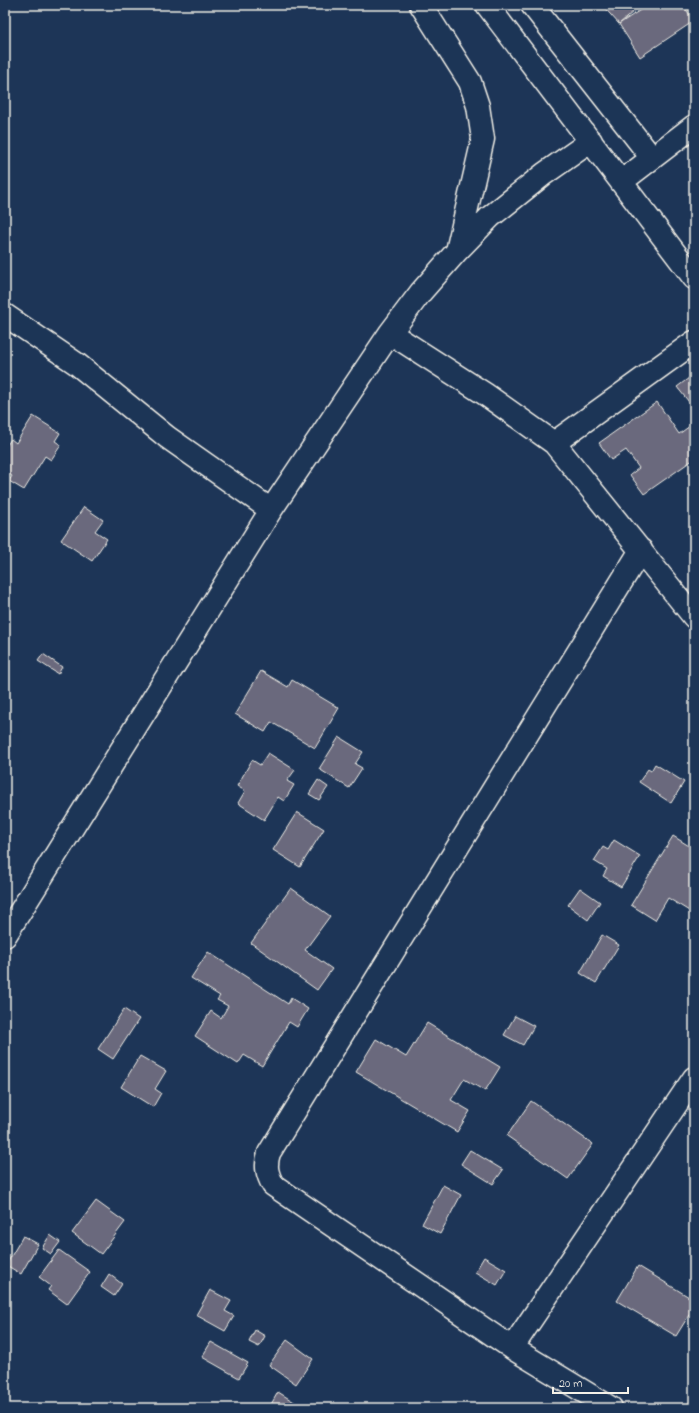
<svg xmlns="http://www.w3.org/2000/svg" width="699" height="1413" viewBox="0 0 699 1413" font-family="'Indie Flower',sans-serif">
<rect width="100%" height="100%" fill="#1d3557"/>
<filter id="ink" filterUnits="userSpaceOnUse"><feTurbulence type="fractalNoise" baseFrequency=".025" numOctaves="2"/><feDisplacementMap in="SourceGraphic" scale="8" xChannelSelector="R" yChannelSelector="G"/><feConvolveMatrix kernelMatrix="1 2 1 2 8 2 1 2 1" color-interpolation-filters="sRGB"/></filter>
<g filter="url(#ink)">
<path fill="#6a697d" stroke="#f4f1e8" d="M602,5H641L619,24Z
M648,5H683L694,21L640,57L619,24Z
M689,378L694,384L693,407L677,387Z
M657,402L679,434L694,423V459L644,494L630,475L639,468L626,450L611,460L599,443Z
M33,416L60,433L55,441L61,445L51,460L45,456L24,490L9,481L12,476L5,471V448L11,439L16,443Z
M84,507L103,520L95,531L107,539L92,561L61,540Z
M43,654L62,667L58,674L38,661Z
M261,671L288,687L292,680L339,708L315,748L271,722L265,732L235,714Z
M339,737L363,752L355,764L362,768L349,788L319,769Z
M268,753L295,770L287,781L294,785L284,801L278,797L264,820L238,803L245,791L237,786L252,760L260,765Z
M655,764L684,782L671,803L639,782L648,769L651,771Z
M318,780L328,787L319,800L309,794Z
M297,812L324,829L300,867L273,850Z
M673,836L694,849V862L693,864L694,865V914L668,898L655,920L631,905Z
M614,840L640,856L621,887L603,876L607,869L594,861L603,847L608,850Z
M291,888L330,916L305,950L332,969L317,990L251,943Z
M580,888L600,902L588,920L568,905Z
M602,935L619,945L596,983L580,973Z
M208,952L288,1004L291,998L308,1009L297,1027L289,1022L262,1066L244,1055L238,1064L195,1036L211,1011L221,1018L228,1006L217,1000L220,996L191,978Z
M124,1009L139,1019L113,1059L98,1049Z
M515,1016L534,1026L523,1045L504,1035Z
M427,1023L500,1067L485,1091L464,1079L451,1100L470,1111L457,1132L356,1072L376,1039L406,1057Z
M140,1056L166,1071L155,1089L161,1093L153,1107L121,1087Z
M531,1101L593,1144L568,1179L507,1136Z
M470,1150L503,1170L493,1184L461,1164Z
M443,1185L461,1195L440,1234L422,1224Z
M96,1201L125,1222L101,1254L72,1233Z
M50,1235L60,1242L51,1254L42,1248Z
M23,1236L38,1244L21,1274L6,1265Z
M59,1250L90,1272L67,1304L48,1290L51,1286L39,1277Z
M484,1257L506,1270L497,1285L475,1272Z
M638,1266L694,1300V1307L676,1336L617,1301Z
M109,1274L122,1284L114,1296L101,1287Z
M210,1290L231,1301L225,1311L234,1316L225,1331L196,1315Z
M255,1330L265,1336L259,1347L249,1342Z
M287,1340L313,1359L296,1384L269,1365Z
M211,1342L248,1363L239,1378L202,1357Z
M278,1392L304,1408H269Z"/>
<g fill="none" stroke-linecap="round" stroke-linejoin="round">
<defs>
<path id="minor" d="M421,5L470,82L478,106L483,139L457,251
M487,5L694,278
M532,5L652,158
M621,182L694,126
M5,315L77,364L167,437L271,510
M390,333L485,394L554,443L694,617
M554,443L694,342
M5,936L271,510L390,333L421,292L457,251L490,217L544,174L591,141
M512,1348L694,1078
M611,1408L512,1348L273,1185C267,1174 265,1166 269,1153L641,550"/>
</defs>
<use href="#minor" stroke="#f4f1e8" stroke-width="25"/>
<use href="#minor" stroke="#1d3557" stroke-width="22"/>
</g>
</g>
<rect width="699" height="1413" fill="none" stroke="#1d3557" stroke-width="20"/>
<rect x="10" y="10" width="679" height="1393" fill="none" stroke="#f4f1e8" stroke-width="1.5" filter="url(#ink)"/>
<path d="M553 1387v6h75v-6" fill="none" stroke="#f4f1e8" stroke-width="2"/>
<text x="559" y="1387" font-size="12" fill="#f4f1e8" stroke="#1d3557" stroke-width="3" paint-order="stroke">20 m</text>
</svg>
